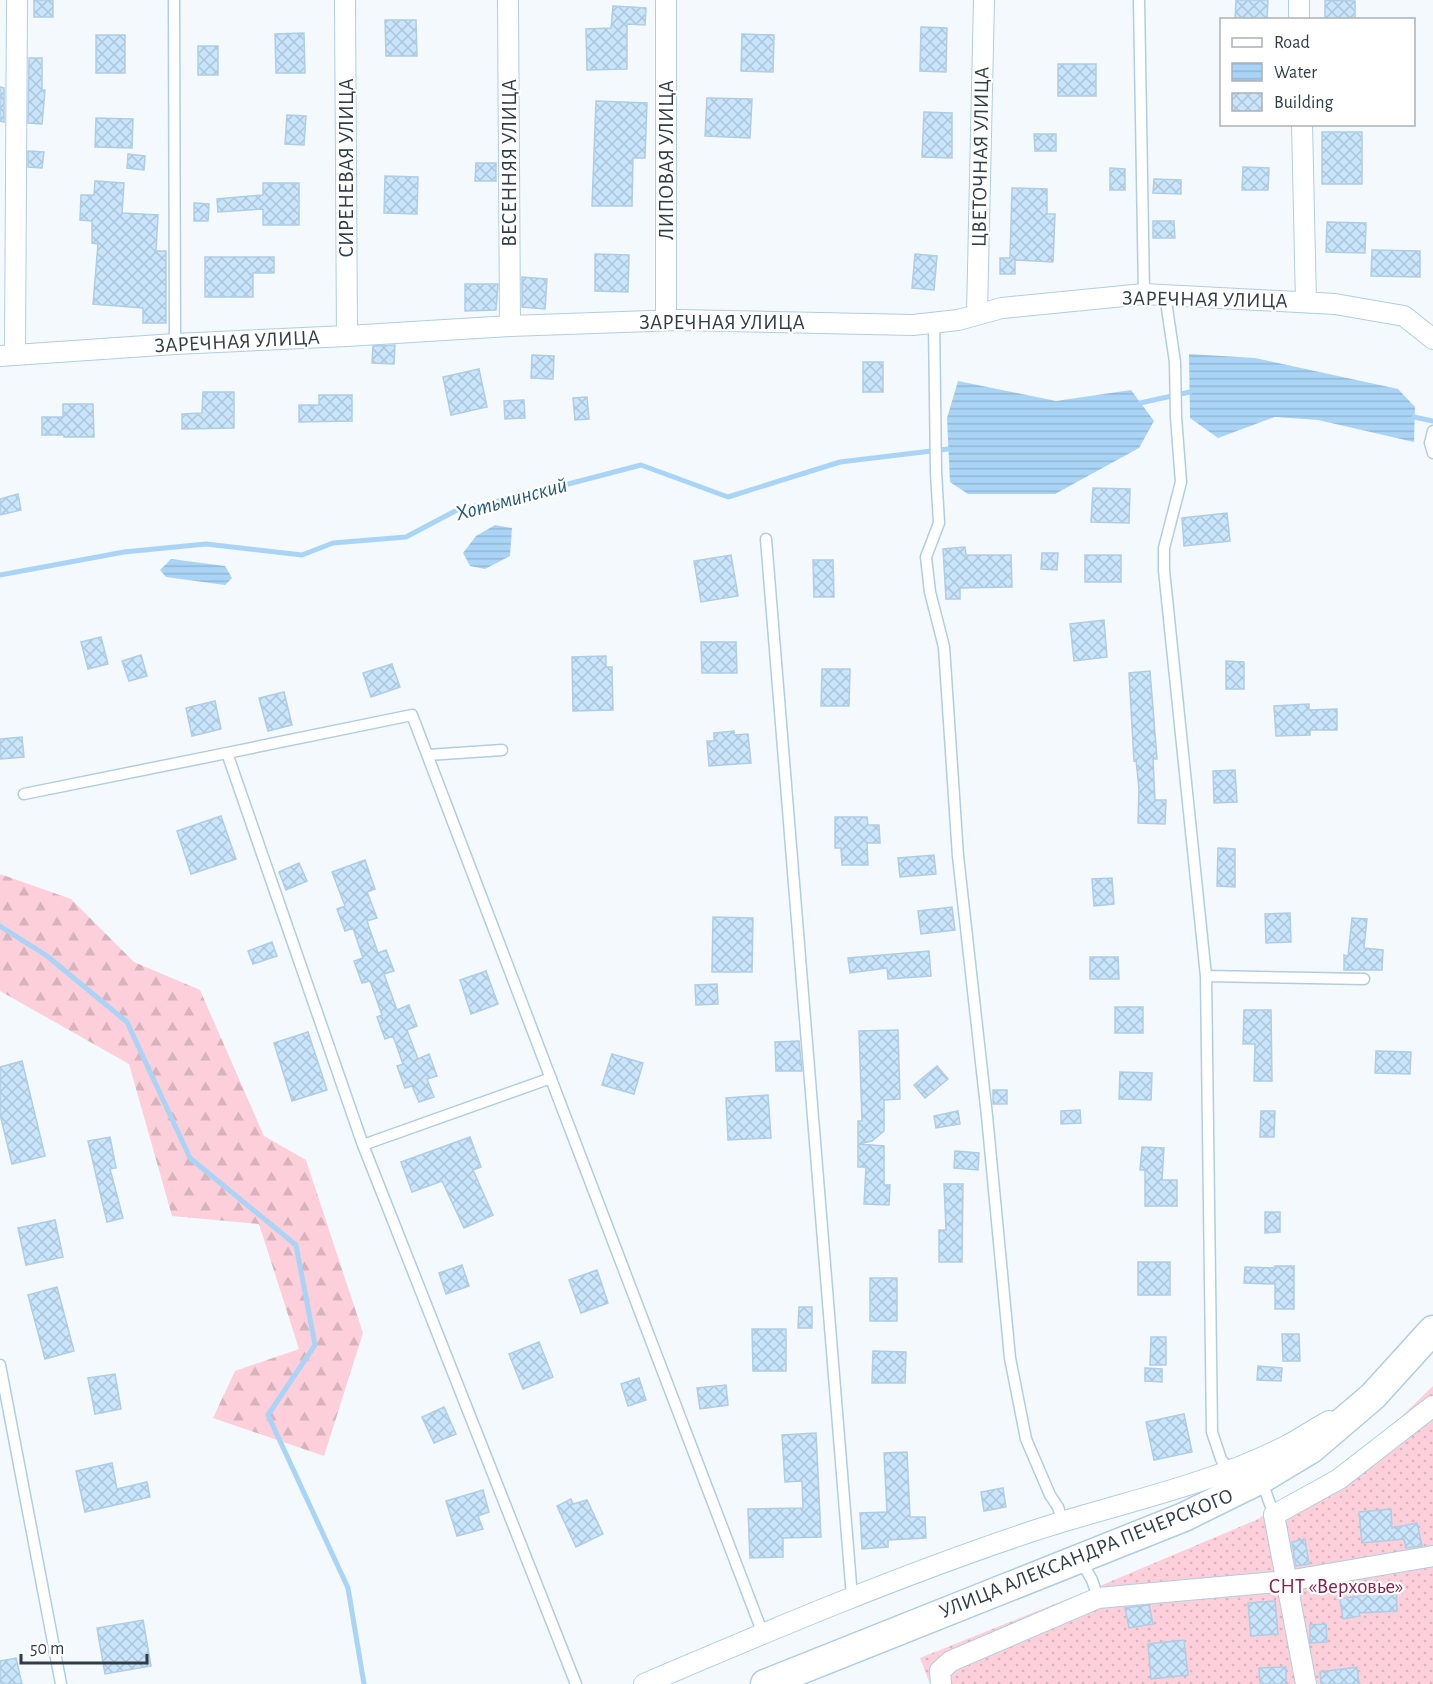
<svg xmlns="http://www.w3.org/2000/svg" width="1433" height="1684" viewBox="0 0 1433 1684" font-family="'Alegreya Sans',sans-serif">
<defs>
<pattern id="forest-firs" width="22" height="20" patternUnits="userSpaceOnUse" patternTransform="scale(1.5)"><rect width="22" height="20" fill="#fccfda"/><path d="M5 1l3.5 6h-7zM16 11l3.5 6h-7z" fill="#d8b3bc"/></pattern>
<pattern id="garden-dots" width="8" height="8" patternUnits="userSpaceOnUse" patternTransform="scale(1.5)"><rect width="8" height="8" fill="#fccfda"/><path d="M2 2h.1M6 6h.1" fill="none" stroke="#d8b3bc" stroke-width="1.8" stroke-linecap="round"/></pattern>
<pattern id="water-rules" width="6" height="5" patternUnits="userSpaceOnUse" patternTransform="scale(1.5)"><rect width="6" height="5" fill="#a9d4f6"/><path d="M0 2.5h6" fill="none" stroke="#92b7d4"/></pattern>
<pattern id="building-cross-hatch" width="8" height="8" patternUnits="userSpaceOnUse" patternTransform="scale(1.5)"><rect width="8" height="8" fill="#c8e5fc"/><path d="M0 0l8 8M0 8l8-8" fill="none" stroke="#acc5d9"/></pattern>
</defs>
<rect width="100%" height="100%" fill="#f3f9fd"/>
<path fill="url(#forest-firs)" d="M0,874L71,899L134,962L200,990L264,1136L306,1160L363,1333L324,1456L213,1418L235,1371L299,1349L259,1224L172,1216L129,1064L0,991Z"/>
<path fill="url(#garden-dots)" d="M1433,1386V1684H930L920,1658L1095,1588L1256,1520L1318,1484L1376,1441Z"/>
<path fill="url(#water-rules)" d="M1189,354L1255,358L1398,389L1415,407L1414,442L1318,420L1275,417L1218,438L1190,418Z
M958,381L1056,401L1131,390L1154,421L1139,448L1055,494H968L950,482L947,418Z
M537,490L538,501L505,506L502,497L521,491Z
M495,525L512,528L510,556L485,569L470,566L463,553L476,536Z
M171,559L225,566L232,578L225,585L166,577L160,570Z"/>
<g fill="none" stroke-linecap="round" stroke-linejoin="round">
<path stroke="#a9d4f6" stroke-width="5" d="M1140,403L1190,392
M1414,417L1433,421
M530,494L641,465L728,497L840,462L948,449
M0,575L124,552L206,544L302,555L333,543L406,537L457,510L509,499
M0,926L47,956L127,1022L190,1158L296,1245L315,1345L268,1415L348,1588L364,1684"/>
</g>
<path fill="url(#building-cross-hatch)" stroke="#b0cde3" stroke-width="1.5" d="M34,0H53V17H34Z
M1236,0H1268L1267,20H1235Z
M1325,0L1355,1V20H1325Z
M613,6L646,8L645,25L627,24V69L587,70L586,29L611,28Z
M385,20H416L417,56H386Z
M921,27L947,28L946,72L920,71Z
M304,33L305,73H276L275,34Z
M742,34L774,35L773,72L741,71Z
M96,35H125V73H96Z
M198,46H218V75H198Z
M29,58H42V90H45L42,124L28,123Z
M1058,64H1096V96H1058Z
M0,87L4,88V122L0,121Z
M707,98L752,99L750,138L705,136Z
M596,101L647,103L645,158H633L632,206H592Z
M924,112L952,113V158L922,157Z
M287,115L306,116L304,145L285,144Z
M96,118L133,119L132,148L95,147Z
M1322,132H1362V184H1322Z
M1034,134H1056V151H1035Z
M28,151L44,152L42,168L28,167Z
M128,154L145,156L144,170L127,168Z
M476,163H496V181H475Z
M1243,167L1269,168L1268,190H1242Z
M1110,168L1125,169V190H1110Z
M385,176L418,177L417,214L384,213Z
M1154,179L1181,180V194L1153,193Z
M95,181L124,183L122,213L158,215L156,251H166V323H143V308L93,304L98,244L92,243V221L80,220L81,195H94Z
M263,183H299V225H263V209L218,212L217,199L263,195Z
M1012,188L1047,189V214H1055L1053,262L1015,260V274H1000V258H1010Z
M194,203L209,204L208,221H194Z
M1153,221H1174L1175,238H1153Z
M1327,222L1366,223L1365,253L1326,252Z
M1372,250L1420,251V277L1371,276Z
M595,254L629,255L628,292L595,291Z
M915,254L937,256L934,290L912,288Z
M205,257H274V273H253V297H205Z
M522,277L547,279L545,309L522,307Z
M465,284H498L496,310L465,311Z
M395,345L394,364L372,363L373,346Z
M532,355L554,356L553,379L531,378Z
M863,362H883V392H863Z
M479,369L487,407L451,415L443,377Z
M203,392H234V428L182,429V414L202,413Z
M319,395H352V421L299,422V405H319Z
M587,397L589,419L575,420L573,398Z
M524,400L525,418L505,419L504,401Z
M63,404H93L94,437H64V435H42V417H63Z
M1093,488L1130,489L1129,523L1091,522Z
M18,494L21,510L0,515V499Z
M1227,513L1230,541L1184,546L1182,518Z
M965,547L966,555H1011L1012,587L960,588V599H946L943,549Z
M1042,553H1058L1057,570L1041,569Z
M731,555L738,596L701,602L694,561Z
M1085,555H1121V582H1085Z
M813,560H833L834,597H814Z
M1104,620L1107,657L1074,661L1070,624Z
M101,637L108,664L88,669L81,642Z
M701,642H736L737,673H702Z
M141,655L147,676L129,681L122,661Z
M606,656V667H612L613,710L573,711L572,657Z
M1226,661L1244,662V689H1226Z
M392,664L400,687L371,697L363,673Z
M822,669H850L849,706H821Z
M1150,671L1157,759H1153L1155,800H1166L1165,824L1138,823L1139,789L1136,760L1134,761L1129,673Z
M284,692L292,725L268,731L259,698Z
M215,701L221,729L192,736L186,708Z
M1309,704V710L1337,709V730H1310V735L1276,736L1274,706Z
M734,731V735L748,734L751,763L709,766L707,741H714V733Z
M22,737L24,757L0,759V739Z
M1235,770L1237,802L1214,803L1213,771Z
M221,816L236,859L191,874L177,831Z
M835,817H867L868,825H879L880,843H867L868,865H842L841,848H835Z
M1218,848L1235,849V887L1217,886Z
M934,855L936,874L900,877L898,858Z
M365,860L375,889L367,892L377,918L367,921L378,953L386,950L394,971L384,974L397,1010L409,1005L417,1026L407,1030L418,1059L429,1054L437,1076L427,1079L434,1097L419,1102L412,1086L405,1088L397,1066L403,1064L393,1036L385,1039L377,1017L382,1015L370,981L362,983L354,961L363,958L353,928L345,931L337,909L345,906L332,872Z
M299,863L307,881L286,890L279,872Z
M1112,878L1114,904L1094,906L1092,879Z
M952,907L955,930L921,934L918,911Z
M1290,913L1291,942L1266,943L1265,914Z
M713,917L753,918L752,972H712Z
M1352,918L1367,919L1364,948L1383,950L1382,970H1344V955L1348,956Z
M272,942L277,956L253,964L248,951Z
M929,951L931,976L888,979L887,968L850,973L848,958Z
M1090,957H1118L1119,979H1090Z
M486,971L498,1004L471,1014L460,980Z
M717,984L718,1004L696,1005L695,985Z
M1115,1007H1143V1033H1115Z
M1244,1010H1271L1272,1081H1254L1255,1044H1243Z
M898,1030L900,1099L884,1100V1131L872,1141L858,1144V1121H862L859,1031Z
M308,1032L327,1090L292,1101L274,1043Z
M799,1041L802,1071H776L775,1042Z
M1376,1051L1411,1052L1410,1074L1375,1073Z
M612,1054L643,1063L634,1094L602,1085Z
M22,1061L45,1156L12,1164L0,1114V1067Z
M937,1066L948,1079L925,1098L914,1085Z
M1120,1072L1152,1073L1151,1100L1119,1099Z
M993,1090H1007V1104H993Z
M768,1095L771,1138L728,1140L726,1098Z
M1080,1110L1081,1123L1061,1124V1111Z
M958,1111L960,1124L936,1128L934,1116Z
M1261,1111H1275L1274,1137H1260Z
M110,1137L116,1168L110,1169L123,1218L107,1222L88,1141Z
M470,1137L481,1167L473,1170L493,1215L464,1228L442,1181L412,1192L401,1162Z
M858,1144L884,1146V1185H890L889,1205L864,1204L866,1167H858Z
M1142,1147L1164,1148L1162,1180H1177V1206H1145V1170H1140Z
M955,1151L979,1153L978,1170L954,1168Z
M944,1184H963L962,1262H939V1230H946Z
M1265,1212H1280V1232L1265,1233Z
M55,1220L63,1257L26,1265L18,1228Z
M1138,1262H1170V1295H1138Z
M462,1265L469,1286L446,1294L439,1273Z
M1275,1266H1294V1309H1275V1284L1244,1283L1245,1267L1275,1268Z
M597,1270L608,1303L581,1313L569,1280Z
M870,1278H897V1321H870Z
M57,1287L74,1351L45,1359L28,1295Z
M799,1307H812V1328H798Z
M752,1329H786V1371H753Z
M1282,1334H1299L1300,1361H1283Z
M1151,1337H1166V1365H1150Z
M539,1342L553,1377L523,1389L509,1354Z
M873,1351L906,1352L905,1383H872Z
M1258,1366L1282,1368L1281,1381L1257,1380Z
M1145,1368L1162,1369V1382L1145,1381Z
M115,1374L121,1409L95,1414L88,1378Z
M639,1378L646,1400L628,1406L621,1384Z
M726,1385L728,1405L700,1409L697,1388Z
M444,1407L456,1434L434,1443L422,1417Z
M1184,1414L1192,1452L1154,1460L1146,1422Z
M816,1433L821,1537L783,1538V1557L750,1558L748,1509L803,1508L802,1481L785,1482L782,1435Z
M907,1452L910,1517H925L926,1538L888,1540V1547L862,1549L860,1513L887,1512L884,1453Z
M112,1463L117,1489L147,1482L150,1497L85,1512L76,1471Z
M1003,1488L1006,1507L984,1511L981,1492Z
M483,1490L489,1512L478,1516L483,1529L457,1536L446,1501Z
M571,1499L573,1504L587,1500L603,1534L576,1547L557,1506Z
M1391,1509L1392,1528L1417,1523L1422,1546L1406,1548L1404,1539L1362,1543L1359,1512Z
M1305,1539L1309,1564L1296,1566L1292,1542Z
M1396,1589L1397,1611L1359,1613L1360,1616L1343,1619L1340,1599L1375,1593V1590Z
M1275,1601L1278,1634L1251,1636L1248,1603Z
M1149,1605L1153,1624L1129,1628L1125,1608Z
M143,1620L151,1666L105,1674L97,1628Z
M1326,1624L1327,1642L1310,1643V1625Z
M1184,1640L1188,1675L1151,1679L1148,1644Z
M16,1658L22,1684H0V1661Z
M1286,1667V1684H1260L1259,1668Z
M1357,1667L1359,1684H1321L1320,1672Z"/>
<g fill="none" stroke-linecap="round" stroke-linejoin="round">
<defs>
<path id="lane" d="M174,0L175,344
M1139,0L1144,294
M1165,295L1175,362L1176,417L1181,482L1164,548V570L1206,976L1212,1432L1221,1459L1229,1470
M934,322L936,472L939,523L926,557L930,592L944,647L958,856L987,1116L1010,1358L1026,1439L1050,1495L1058,1507L1063,1523
M1433,431L1430,443L1433,453
M766,539L852,1597
M227,753L412,715L763,1634
M428,755L502,750
M24,794L227,753L363,1145L576,1684
M1206,976L1364,979
M363,1145L551,1078
M0,1365L61,1684
M1261,1479L1274,1515
M1080,1559L1092,1580L1098,1598"/>
<path id="street" d="M345,0L347,336
M508,0L510,326
M666,0V320
M1299,0V20
M1302,124L1306,302
M977,314L984,0
M15,355L17,0
M0,356L175,344L347,336L510,326L679,320L913,325L958,320L1002,308L1144,294L1335,304L1404,316L1433,339
M644,1684C773,1629 903,1574 1036,1530C1119,1503 1207,1486 1286,1446C1300,1439 1314,1429 1329,1421
M941,1684L940,1671L951,1661L1098,1598L1287,1581L1433,1556
M1306,1684L1274,1515L1339,1479L1433,1406"/>
<path id="secondary" d="M765,1684L1184,1517L1261,1479L1311,1449L1373,1396L1433,1330"/>
</defs>
<use href="#lane" stroke="#b0cde3" stroke-width="13"/>
<use href="#street" stroke="#b0cde3" stroke-width="22"/>
<use href="#secondary" stroke="#b0cde3" stroke-width="31"/>
<use href="#lane" stroke="#fff" stroke-width="10"/>
<use href="#street" stroke="#fff" stroke-width="20"/>
<use href="#secondary" stroke="#fff" stroke-width="28"/>
</g>
<g text-anchor="middle" stroke-width="4.5" stroke-linejoin="round" paint-order="stroke">
<g font-size="21" fill="#313d46" stroke="#fff">
<text transform="translate(980 157) rotate(-89)" y="7">ЦВЕТОЧНАЯ УЛИЦА</text>
<text transform="translate(666 160) rotate(-90)" y="7">ЛИПОВАЯ УЛИЦА</text>
<text transform="translate(509 163) rotate(-90)" y="7">ВЕСЕННЯЯ УЛИЦА</text>
<text transform="translate(346 168) rotate(-90)" y="7">СИРЕНЕВАЯ УЛИЦА</text>
<text transform="translate(1205 299) rotate(1)" y="7">ЗАРЕЧНАЯ УЛИЦА</text>
<text x="722" y="329">ЗАРЕЧНАЯ УЛИЦА</text>
<text transform="translate(237 341) rotate(-3)" y="7">ЗАРЕЧНАЯ УЛИЦА</text>
<text transform="translate(1086 1553) rotate(-22)" y="7">УЛИЦА АЛЕКСАНДРА ПЕЧЕРСКОГО</text>
</g>
<g font-size="21" fill="#872148" stroke="#fff">
<text x="1336" y="1593">СНТ «Верховье»</text>
</g>
<g font-size="22" font-style="italic" fill="#21587d" stroke="#fff">
<text transform="translate(511 498) rotate(-15)" y="8">Хотьминский</text>
</g>
</g>
<rect x="1220" y="18" width="195" height="108" fill="#ffffff" stroke="#adb1b5" stroke-width="1.5"/>
<rect x="1232" y="38" width="30" height="9" fill="#ffffff" stroke="#adb1b5" stroke-width="1.5"/>
<text x="1274" y="48" font-size="18" fill="#313d46">Road</text>
<rect x="1232" y="63" width="30" height="18" fill="url(#water-rules)" stroke="#adb1b5" stroke-width="1.5"/>
<text x="1274" y="78" font-size="18" fill="#313d46">Water</text>
<rect x="1232" y="93" width="30" height="18" fill="url(#building-cross-hatch)" stroke="#adb1b5" stroke-width="1.5"/>
<text x="1274" y="108" font-size="18" fill="#313d46">Building</text>
<path d="M21 1654v9h126v-9" fill="none" stroke="#313d46" stroke-width="3"/>
<text x="30" y="1654" font-size="18" fill="#313d46" stroke="#ffffff" stroke-width="4.5" paint-order="stroke">50 m</text>
</svg>
